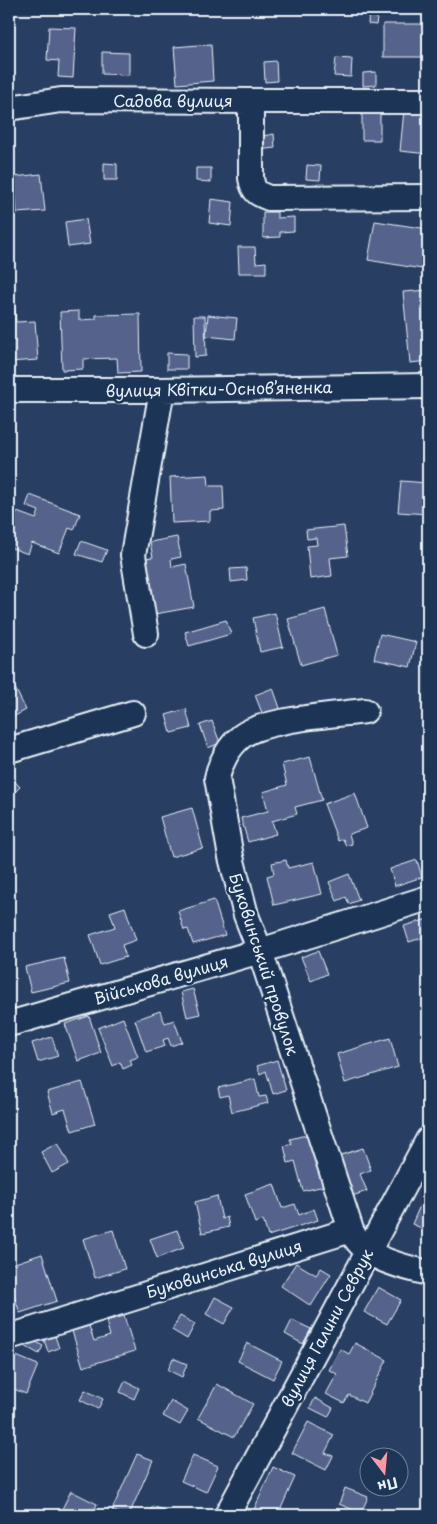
<svg xmlns="http://www.w3.org/2000/svg" width="437" height="1524" viewBox="0 0 437 1524" font-family="'Playpen Sans',sans-serif">
<rect width="100%" height="100%" fill="#283e62"/>
<filter id="ink" filterUnits="userSpaceOnUse"><feTurbulence type="fractalNoise" baseFrequency=".02" numOctaves="2"/><feDisplacementMap in="SourceGraphic" scale="10" xChannelSelector="R" yChannelSelector="G"/><feConvolveMatrix kernelMatrix="1 2 1 2 8 2 1 2 1" color-interpolation-filters="sRGB"/></filter>
<g filter="url(#ink)">
<path fill="#54648c" stroke="#e8f1f8" d="M369,11L378,12L376,25L368,24Z
M383,24H424V57H383Z
M49,27L76,28L73,78L58,77L59,61L47,60Z
M211,44L213,81L177,84L174,47Z
M102,52L129,53V75L102,74Z
M336,58L352,59L351,77L334,76Z
M276,61L277,81L265,82L264,62Z
M376,72V85L363,86V73Z
M404,110L428,112V154L400,151Z
M362,111H380V140H362Z
M274,134L275,148L258,150L257,137Z
M104,163L117,164V180H104Z
M307,165L321,166L320,180L306,179Z
M196,168H211V182L196,181Z
M41,174L45,211L17,213L14,177Z
M211,199L233,202L231,226L209,223Z
M263,212H277V218L294,217V231L280,232V237L263,238Z
M86,219L90,244L68,247L65,222Z
M375,221L428,229L422,269L368,260Z
M238,247H255L256,263L266,262V273H239Z
M428,290V361L410,363L403,292Z
M9,303H14L16,322L35,321L38,360L9,362Z
M79,311V320L96,319V315L140,314L141,372L118,373L117,358L83,359V369L62,370L60,312Z
M208,315L237,318L235,339L206,336Z
M194,316H205L206,356L195,357Z
M167,353L187,354V369H167Z
M208,475L209,486H223L224,510L210,511V521L172,523L170,477Z
M401,481L428,483V514L398,512Z
M30,495L80,514L74,530L69,528L59,553L32,543L28,554L9,547V533L17,512L36,519L39,511L26,506Z
M344,526L348,556L330,558L332,576L310,579L307,546L317,545L316,538L307,539L306,530Z
M177,537L181,557L171,559L172,567L186,564L194,607L155,614L145,558L153,557L150,542Z
M81,541L107,550L102,562L76,554Z
M246,568L247,580L231,582L230,569Z
M325,609L337,655L301,665L288,619Z
M275,613L283,647L260,652L253,618Z
M226,620L231,634L189,646L185,632Z
M380,634L416,642L410,667L374,659Z
M9,676L26,710L9,719Z
M273,688L281,711L264,718L255,695Z
M186,709L191,728L171,733L166,715Z
M212,721L220,743L208,748L200,725Z
M310,757L322,800L295,807L297,814L272,821L276,834L248,842L241,818L268,811L263,792L287,785L282,764Z
M9,775L20,787L9,798Z
M355,793L367,828L349,834L352,844L346,846L343,839L338,841L324,804Z
M192,808L203,848L171,857L160,817Z
M286,860L288,868L314,862L322,894L274,905L267,876L274,874L272,863Z
M417,860L422,877L395,886L390,869Z
M349,874L359,900L349,904L346,897L337,901L329,882Z
M214,900L225,935L193,944L188,929L184,930L178,911Z
M125,907L136,940L122,945L126,957L100,965L90,935L115,927L110,912Z
M428,919V936L409,942L404,926Z
M318,951L327,974L311,981L301,957Z
M64,958L70,983L31,992L25,967Z
M193,989L200,1014L187,1017L181,992Z
M160,1011L165,1023L174,1020L182,1042L171,1046L168,1038L163,1040L165,1046L146,1052L135,1020Z
M89,1016L101,1053L78,1061L65,1024Z
M123,1018L138,1057L130,1060L132,1065L123,1069L120,1062L113,1066L98,1028Z
M52,1037L58,1056L38,1062L32,1043Z
M390,1038L398,1067L345,1083L337,1054Z
M277,1060L286,1090L273,1094L266,1071L260,1074L257,1066Z
M255,1079L259,1097L266,1096L268,1103L232,1112L228,1095L220,1097L218,1088Z
M82,1082L95,1124L72,1131L65,1109L53,1113L47,1092Z
M310,1134L324,1186L303,1191L295,1161L288,1163L284,1146L292,1144L290,1139Z
M58,1143L69,1164L52,1173L41,1152Z
M363,1148L371,1170L360,1174L367,1191L352,1196L338,1156Z
M274,1184L282,1208L295,1204L299,1215L314,1209L318,1220L268,1236L263,1220L255,1223L245,1194Z
M217,1196L222,1219L227,1217L229,1227L202,1233L195,1202Z
M422,1201L428,1203V1231L412,1224Z
M113,1230L125,1269L95,1278L83,1239Z
M177,1230L184,1248L157,1258L150,1239Z
M42,1254L57,1301L20,1313L12,1290L9,1291V1265Z
M296,1263L316,1275L321,1268L331,1274L311,1306L281,1286Z
M378,1287L401,1300L387,1324L364,1312Z
M215,1297L234,1307L224,1324L206,1314Z
M124,1316L135,1351L83,1367L72,1331L89,1326L94,1341L110,1336L106,1321Z
M180,1316L195,1324L187,1339L172,1330Z
M292,1320L311,1329L303,1344L285,1334Z
M52,1327L59,1348L48,1352L41,1330Z
M26,1336L43,1346L39,1354L21,1344Z
M247,1343L282,1361L273,1379L238,1361Z
M355,1343L387,1360L365,1403L349,1395L344,1403L326,1394L337,1374L329,1370L340,1349L349,1354Z
M9,1353L38,1365L26,1394L9,1387Z
M173,1358L187,1364L182,1377L168,1370Z
M125,1381L139,1388L134,1399L120,1392Z
M217,1384L253,1404L234,1437L198,1418Z
M85,1390L103,1399L98,1409L80,1400Z
M315,1398L333,1408L328,1417L310,1408Z
M171,1401L188,1411L180,1425L163,1416Z
M308,1422L334,1435L325,1453L333,1456L326,1470L292,1453Z
M137,1454L153,1460L129,1515H123L112,1510Z
M193,1455L218,1466L206,1492L181,1481Z
M273,1467L295,1477L278,1515H256L252,1514Z
M345,1488L368,1497L361,1513L339,1504Z
M71,1491L97,1504L92,1515H59Z
M153,1506L175,1515H148Z"/>
<g fill="none" stroke-linecap="round" stroke-linejoin="round">
<defs>
<path id="minor" d="M251,101H428
M9,108L61,100L251,101V178C253,191 257,194 269,198L428,197
M9,390H159L428,386
M146,634L133,555L160,401L159,390
M9,750L133,713
M9,1024L260,951L428,898
M351,1230L260,951L246,915L231,857L217,778C220,763 229,746 242,736C264,719 335,715 365,711
M9,1337L351,1230C363,1259 401,1266 428,1273
M227,1515L428,1140"/>
</defs>
<use href="#minor" stroke="#e8f1f8" stroke-width="28"/>
<use href="#minor" stroke="#1d3557" stroke-width="24"/>
</g>
</g>
<g text-anchor="middle" stroke-width="5" stroke-linejoin="round" paint-order="stroke">
<g font-size="16" fill="#e8f1f8" stroke="#1d3557">
<text x="173" y="107">Садова вулиця</text>
<text transform="translate(219 389) rotate(-1)" y="6">вулиця Квітки-Основ’яненка</text>
<text transform="translate(264 964) rotate(72)" y="6">Буковинський провулок</text>
<text transform="translate(161 980) rotate(-16)" y="6">Військова вулиця</text>
<text transform="translate(224 1269) rotate(-17)" y="6">Буковинська вулиця</text>
<text transform="translate(327 1328) rotate(-62)" y="6">вулиця Галини Севрук</text>
</g>
</g>
<rect width="437" height="1524" fill="none" stroke="#1d3557" stroke-width="30"/>
<rect x="15" y="15" width="407" height="1494" fill="none" stroke="#e8f1f8" stroke-width="2" filter="url(#ink)"/>
<g transform="translate(384 1472) rotate(164)"><circle r="24" fill="#1d3557" stroke="#6e8097"/>
<path d="M0-4L9 19L0 12L-9 19Z" fill="#ff9aa2"/>
<text y="-8" font-size="14" font-weight="bold" text-anchor="middle" fill="#e8f1f8">Пн</text>
</g>
</svg>
